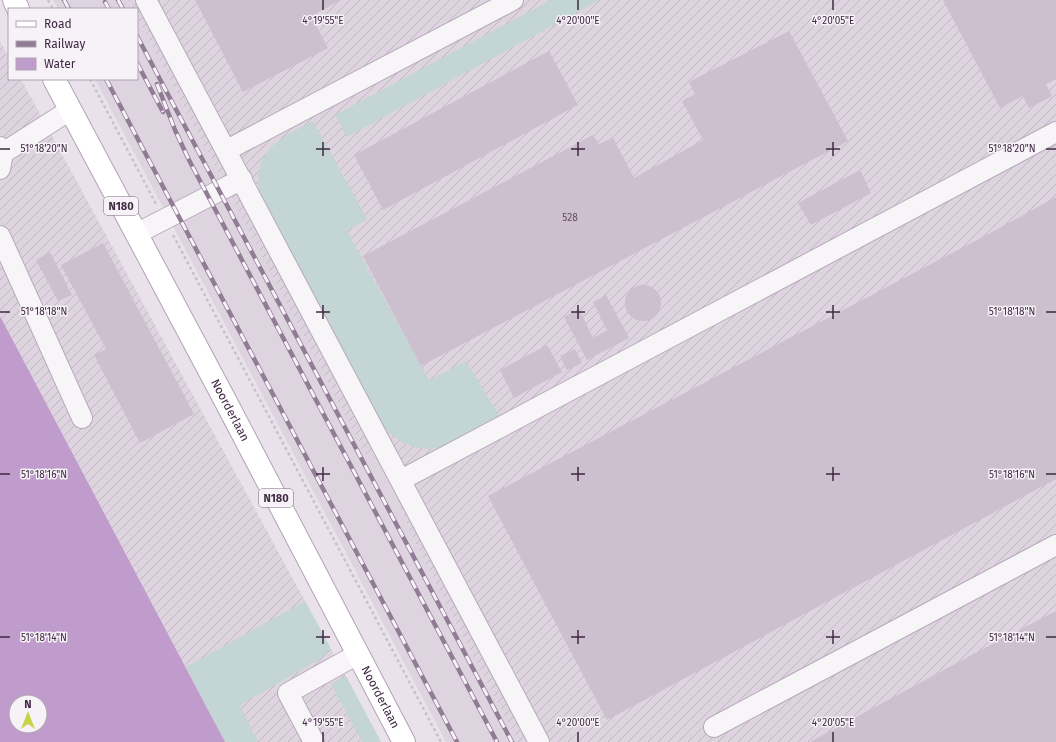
<svg xmlns="http://www.w3.org/2000/svg" width="1056" height="742" viewBox="0 0 1056 742" font-family="'Fira Sans',sans-serif">
<defs>
<pattern id="industrial-furrows" width="10" height="10" patternUnits="userSpaceOnUse"><rect width="10" height="10" fill="#ded4e0"/><path d="M-1 1l2-2M0 10L10 0M9 11l2-2" fill="none" stroke="#c0b6c1"/></pattern>
</defs>
<rect width="100%" height="100%" fill="#e9e2eb"/>
<path fill="#ded4e0" d="M53,0H128L133,9H58Z
M137,17L368,457L382,451L396,496L410,532L453,617L518,742H446L95,79H137Z"/>
<path fill="url(#industrial-furrows)" d="M128,0H1056V742H518L453,617L410,532L396,496L383,451L368,458L137,17V9H133Z
M0,41L9,58V79H21L305,601L381,742H225L0,316Z"/>
<path fill="#c3d5d5" d="M551,0H600L347,137L335,115Z
M313,121L367,219L347,231L429,380L466,361L500,417L446,446L430,449L415,447L402,442L388,432L377,418L260,197C252,150 277,140 313,121Z
M305,601L330,647L327,653L322,658L240,705L258,742H225L186,667Z
M346,676L381,742H362L331,684Z"/>
<path fill="#c09ccc" fill-rule="evenodd" d="M0,316L225,742H0ZM16,702H40V726H16Z"/>
<path fill="#ccbfce" d="M195,0H341L311,16L328,48L243,92Z
M943,0H1056V79L1046,84L1052,96L1029,108L1023,96L1000,108Z
M789,31L848,141L421,366L363,256L593,135L599,144L613,138L634,178L703,140L682,101L695,94L689,82Z
M549,51L578,105L383,210L354,155Z
M860,170L871,193L811,225L798,203Z
M1056,197V479L607,720L488,496L994,231Z
M103,243L194,414L140,443L94,355L106,349L61,265Z
M50,252L72,295L58,301L36,260Z
M625 303a18 18 0 1 1 36 0a18 18 0 1 1-36 0Z
M606,295L629,338L587,360L564,317L579,309L593,338L607,330L593,302Z
M547,345L562,372L514,398L500,370Z
M575,349L582,363L567,370L560,356Z
M1056,611V742H810L996,642Z"/>
<g fill="none" stroke-linecap="round" stroke-linejoin="round">
<defs>
<path id="minor" d="M146,0L539,742
M0,147L3,153L70,110
M227,150L513,0
M0,169L3,153
M136,234L242,179
M0,236L82,418
M401,480L1056,132
M714,727L1056,545
M314,742L288,693L358,654"/>
<g id="major">
<path d="M14,0L18,9"/>
<path id="s1" d="M54,79L226,402L404,742"/>
</g>
</defs>
<use href="#minor" stroke="#b6aab9" stroke-width="22"/>
<use href="#major" stroke="#b3a1b7" stroke-width="24"/>
<path stroke="#c8c0ca" stroke-width="2.5" stroke-dasharray="3 3" stroke-linecap="butt" d="M48,0L53,9
M90,79L156,204
M173,235L441,742"/>
<use href="#minor" stroke="#f8f5f9" stroke-width="20"/>
<use href="#major" stroke="#fff" stroke-width="22"/>
<defs>
<path id="rail" d="M64,0L69,9
M118,0L123,9
M105,2L109,9
M137,36L512,742
M137,63L163,112
M106,79L457,742
M157,84L175,130L189,160L497,742"/>
</defs>
<use href="#rail" stroke="#917b95" stroke-width="4.5"/>
<use href="#rail" stroke="#f7f2f8" stroke-width="3" stroke-dasharray="9" stroke-linecap="butt"/>
</g>
<path fill="none" stroke="#402943" stroke-width="1.5" d="M323,0V10M578,0V10M833,0V10M323,142V156M578,142V156M833,142V156M0,149H10M316,149H330M571,149H585M826,149H840M1046,149H1056M323,305V319M578,305V319M833,305V319M0,312H10M316,312H330M571,312H585M826,312H840M1046,312H1056M323,467V481M578,467V481M833,467V481M0,474H10M316,474H330M571,474H585M826,474H840M1046,474H1056M323,630V644M578,630V644M833,630V644M0,637H10M316,637H330M571,637H585M826,637H840M1046,637H1056M323,732V742M578,732V742M833,732V742"/>
<g text-anchor="middle" stroke-width="3" stroke-linejoin="round" paint-order="stroke">
<g font-size="10" fill="#634e66">
<text x="570" y="221">528</text>
</g>
<g fill="#f7f2f8" stroke="#776579" stroke-width="1">
<rect x="104" y="197" width="34" height="18" rx="3"/>
<rect x="259" y="489" width="34" height="18" rx="3"/>
</g>
<g font-size="11" font-weight="bold" fill="#402943">
<text x="121" y="210">N180</text>
<text x="276" y="502">N180</text>
</g>
<g font-size="12" fill="#402943" stroke="#f7f2f8">
<text dy="4" stroke="none"><textPath href="#s1" startOffset="375">Noorderlaan</textPath></text>
<text dy="4" stroke="none"><textPath href="#s1" startOffset="699">Noorderlaan</textPath></text>
</g>
</g>
<g font-size="10" text-anchor="middle" fill="#402943" stroke="#f7f2f8" stroke-width="3" stroke-linejoin="round" paint-order="stroke">
<text x="323" y="24">4°19'55"E</text>
<text x="578" y="24">4°20'00"E</text>
<text x="833" y="24">4°20'05"E</text>
<text x="44" y="152">51°18'20"N</text>
<text x="1012" y="152">51°18'20"N</text>
<text x="44" y="315">51°18'18"N</text>
<text x="1012" y="315">51°18'18"N</text>
<text x="44" y="478">51°18'16"N</text>
<text x="1012" y="478">51°18'16"N</text>
<text x="44" y="641">51°18'14"N</text>
<text x="1012" y="641">51°18'14"N</text>
<text x="323" y="726">4°19'55"E</text>
<text x="578" y="726">4°20'00"E</text>
<text x="833" y="726">4°20'05"E</text>
</g>
<rect x="8" y="8" width="130" height="72" fill="#f7f2f8" stroke="#aea2b0"/>
<rect x="16" y="21" width="20" height="6" fill="#ffffff" stroke="#aea2b0"/>
<text x="44" y="28" font-size="12" fill="#402943">Road</text>
<rect x="16" y="41" width="20" height="6" fill="#917b95" stroke="#aea2b0"/>
<text x="44" y="48" font-size="12" fill="#402943">Railway</text>
<rect x="16" y="58" width="20" height="12" fill="#c09ccc" stroke="#aea2b0"/>
<text x="44" y="68" font-size="12" fill="#402943">Water</text>
<g transform="translate(28 714)"><circle r="19" fill="#f7f2f8" stroke="#aea2b0"/>
<path d="M0-3L7 15L0 10L-7 15Z" fill="#c6d344"/>
<text y="-6" font-size="11" font-weight="bold" text-anchor="middle" fill="#402943">N</text>
</g>
</svg>
